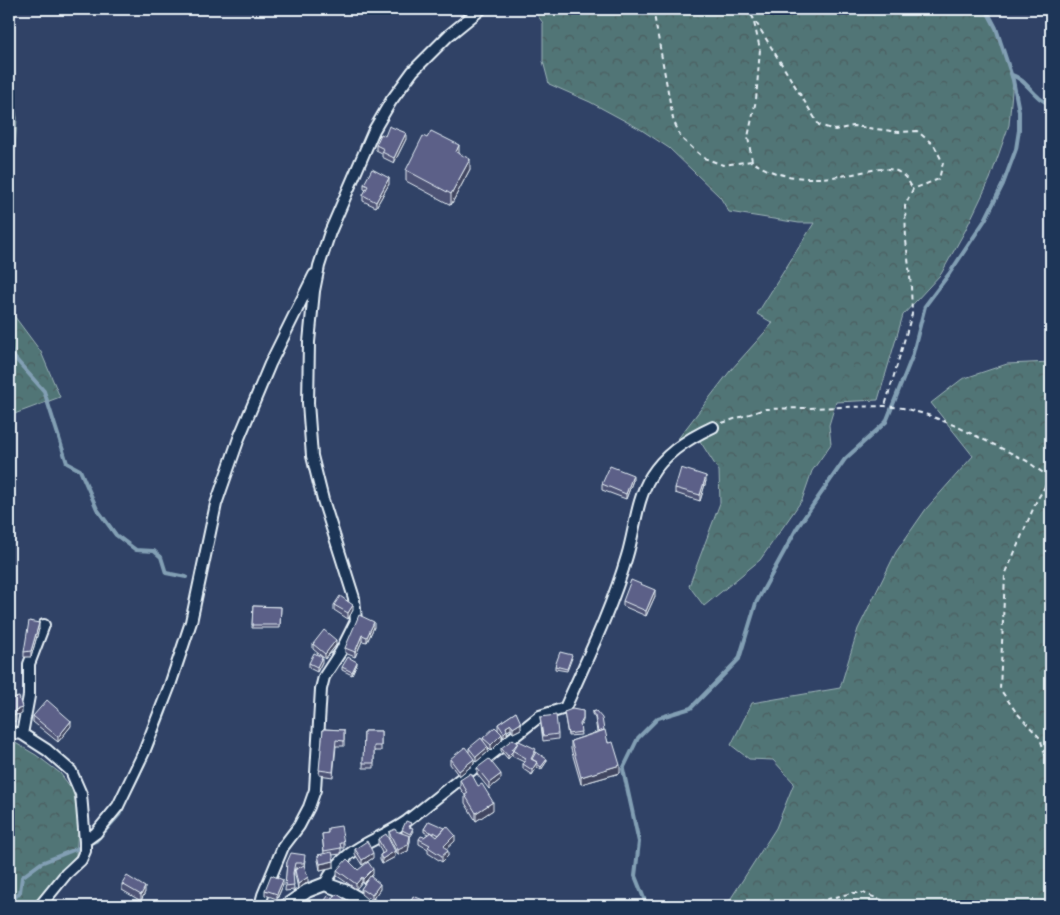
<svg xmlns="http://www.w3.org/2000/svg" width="1060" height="915" viewBox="0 0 1060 915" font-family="'Gochi Hand',sans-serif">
<defs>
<pattern id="forest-crowns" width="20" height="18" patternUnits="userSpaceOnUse" patternTransform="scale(1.25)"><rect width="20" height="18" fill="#517576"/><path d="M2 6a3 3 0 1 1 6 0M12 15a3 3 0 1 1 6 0" fill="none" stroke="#4c5e60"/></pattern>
</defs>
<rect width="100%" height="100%" fill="#304266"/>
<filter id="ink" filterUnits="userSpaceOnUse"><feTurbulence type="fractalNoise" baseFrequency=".02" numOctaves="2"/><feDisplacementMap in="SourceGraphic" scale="10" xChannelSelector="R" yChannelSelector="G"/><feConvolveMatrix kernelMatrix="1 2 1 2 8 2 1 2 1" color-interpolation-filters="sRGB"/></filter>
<g filter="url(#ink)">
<path fill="url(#forest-crowns)" stroke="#9cb3b7" d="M533,9H986L996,28L1013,80L1009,125L990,179L965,231L941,274L903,315L878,400L836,402L829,425L831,444L812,471L802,500L760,560L704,606L689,586L720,503L719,471L693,430L677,440L730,371L773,323L757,314L814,223H799L729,212L720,197L669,148L640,129L590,102L549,84L543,61V23Z
M9,82L11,85L17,118L12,194L9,210Z
M9,309L41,352L60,397L9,416Z
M1051,362V906H726L776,828L794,783L773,760L749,759L731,745L752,703L840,688L858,629L896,552L926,509L973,456L931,403L962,379L1007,364Z
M9,740L12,741L36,755L60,773L72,789L79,815L76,855L31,906H9Z"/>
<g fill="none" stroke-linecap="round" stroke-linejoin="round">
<path stroke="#829fb4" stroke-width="4" d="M1012,75C1028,80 1034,100 1051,104
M9,338L12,355L44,391L67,463L80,470L97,509L116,535L136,550L154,551L161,557L166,573L186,577
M128,796C146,763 160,728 172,692
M9,904L20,892L22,877L41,863L96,841L119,815L123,807
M647,906L635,876L639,842L623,769L638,738L658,718L691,708L739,659L756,603L797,528L845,459L886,422L912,357L925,306L949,274L985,220L1003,184L1016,149L1019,130V111L1013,80L996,28L986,9"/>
<defs>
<path id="minor" d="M9,732L22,734L47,750L71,771L81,794L85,841V851L81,860L66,874L40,906
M22,734L29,696V664L44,625
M85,841L96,833L118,806L144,752L170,685L191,622L216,504L239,438L270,364L314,275
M325,884C345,845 375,843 407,821L540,716L565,708C587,659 612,608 627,556C635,530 636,500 651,476C665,453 689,438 713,427
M260,906L263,895L283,847L299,826L309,807L315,790L321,689L324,677L341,651L356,621L354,598L323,500L312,456L308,403L309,342L314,291L319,266L330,232L374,130L391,101L413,71L449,35L481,9"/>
<path id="tertiary" d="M286,906L307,891L325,884L347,892L371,906"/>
</defs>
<use href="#minor" stroke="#e8f1f8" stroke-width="14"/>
<use href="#tertiary" stroke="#e8f1f8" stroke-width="16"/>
<path stroke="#e8f1f8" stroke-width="2" stroke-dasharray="5 4" stroke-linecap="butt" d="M653,9L673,119L681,138L704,158L723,165L752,161C780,182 820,180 853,174C863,172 877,168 888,169C901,170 907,178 913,189
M734,9L752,16L819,125L835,130L853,126L899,132L917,131L934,145L943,163L939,179L913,189L905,206L906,240L911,286L912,314L885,406
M752,161L748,137L756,100L760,49L753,18
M722,423L765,409L885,406L903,408L928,415L956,426L1027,461L1050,478
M1050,478L1036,502L1005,575L1000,689L1016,712L1040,738L1051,774
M800,906L852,893H863L898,906"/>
<use href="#minor" stroke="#1d3557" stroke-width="10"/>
<use href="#tertiary" stroke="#1d3557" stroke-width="12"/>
</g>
<path fill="#4e5375" stroke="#e8f1f8" d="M385,136L406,139L394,163L382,157V153L376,150V145Z
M459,153L470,169L451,205L406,181V170Z
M364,184H389L376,207L363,201V195L366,190L364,189Z
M633,480L626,499L602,490V484Z
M706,481L700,501L675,493V488Z
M655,596L646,616L623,606V601Z
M334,605L353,610L348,619L334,610Z
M253,606L281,607L280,628H252Z
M374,627L367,642L362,641L355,657L345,653V648Z
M39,629L31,657H24V652Z
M313,644L336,645L325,659L313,649Z
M572,658L567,671L555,669V666Z
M322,662L317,672L309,668V663Z
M357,664L352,675L342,670V667Z
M583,711V721L580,727L581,735L568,736L564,712Z
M596,711L620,773L581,784L571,749V741L597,732L595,718L592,714V712Z
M516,712L521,729L513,733L511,729L507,731V735L504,738L502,735V740L491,751L488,748V752L476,762L474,760V764L459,776L450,764V759L469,752V748L483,741V738L500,732L498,730V724Z
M33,716L71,726L58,742L33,722Z
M540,717L558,734V739L543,741Z
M323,729L344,730V746H336L333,777L319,775Z
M364,731H381V751H374V768H363Z
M518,743L536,752L547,761L541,770L537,767L532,775L523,769V764L524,762L512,756V754L508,759L501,751V748Z
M477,768L501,779L489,789L477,774Z
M460,780L493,810L476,821L465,803V795L460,788Z
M429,821L455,841L446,849L448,856L442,862L428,853V849L419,844V839L424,837L428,834L424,832V829Z
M411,826L410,827L413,831L410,836V841L408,851L398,855L389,837V832L402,833V830Z
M328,828L344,843V848H341V854L332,855L334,867L320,870L318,860V855L324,854L322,834L328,833Z
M378,839L395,857L382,864L380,860V855L382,853L378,844Z
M355,849L373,858L362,865L355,854Z
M305,860L304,867L308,882L298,889L295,875V870L297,868H295L293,876L294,890L285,891L287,862Z
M337,870H358L373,874L371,877L380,889L372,900L368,897L367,899L361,894V889L368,879L363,884L362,882L356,889L337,876Z
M122,884L145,892L141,901L122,890Z
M283,885L277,899L265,895V890Z"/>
<path fill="#40445f" stroke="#e8f1f8" d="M406,133V139L394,163V158Z
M459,145V156L456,152Z
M470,159V169L451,205V194Z
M389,178V184L376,207V202Z
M633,475V480L626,499V494Z
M706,476V481L700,501V495Z
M11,573V578L9,584V579Z
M655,590V596L646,616V611Z
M353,605V610L348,619V613Z
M374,622V627L367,642V637Z
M39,623V629L31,657V651Z
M362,635V641L355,657V652Z
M336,640V645L325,659V654Z
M322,657V662L317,672V667Z
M357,662V664L352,675V672Z
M22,708V714L15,715V710Z
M16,715V721L9,722V717Z
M71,721V726L58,742V737Z
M521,723V729L513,733V728Z
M511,724V729L507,731V735L504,738V733L506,727Z
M502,734V740L491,751V745Z
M488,747V752L476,762V757Z
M512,751V754L508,759V756Z
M474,759V764L459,776V771Z
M547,759V761L541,770V767Z
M537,762V767L532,775V770Z
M620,765V773L581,784V777Z
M501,774V779L489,789V783Z
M493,802V810L476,821V813Z
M455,835V841L444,851V846Z
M410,836V841L408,851L398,855V850Z
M395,851V857L382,864V859Z
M448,851V856L442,862V856Z
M373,853V858L362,865V860Z
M334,861V867L320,870V864Z
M373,869V874L363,884V879Z
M308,877V882L298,889V884Z
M362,877V882L356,889V884Z
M283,880V885L277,899V894Z
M380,884V889L372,900V895Z
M145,887V892L141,901V895Z"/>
<path fill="#5b6188" stroke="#e8f1f8" d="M389,126L406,133L394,158L382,152L384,149L376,145L381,134L385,136Z
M431,131L459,145L456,152L470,159L451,194L406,170L423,136L427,138Z
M372,169L389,178L376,202L363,195L368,186L364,184Z
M610,466L633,475L626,494L602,484Z
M681,468L706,476L700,495L675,488Z
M9,572L11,573L9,579Z
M631,580L655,590L646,611L623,601Z
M340,596L353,605L348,613L334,605Z
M253,606L281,607L280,625H252Z
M359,615L374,622L367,637L362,635L355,652L345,648Z
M29,621L39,623L31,651L24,652Z
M324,630L336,640L325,654L313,644Z
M560,652L572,655L567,669L555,666Z
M314,653L322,657L317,667L309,663Z
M348,657L357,662L352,672L342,667Z
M19,697L22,708L15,710L16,715L9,717V699Z
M47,700L71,721L58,737L33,716Z
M572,709L583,711V719L580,724L581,732L568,734L564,712Z
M596,711L602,718L604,730L598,732L595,716L592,712Z
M516,712L521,723L513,728L511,724L506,727L507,730L504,733L498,724Z
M556,715L558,734L543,736L540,717Z
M495,727L502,734L491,745L483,738Z
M323,729L344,730V741L336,740L333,772L319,770Z
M605,730L608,743L613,742L620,765L581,777L571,741Z
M364,731H381V746H374V763H363Z
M481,738L488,747L476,757L469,748Z
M513,739L518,743L513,751L508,756L501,748Z
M519,741L536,749L531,759L537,762L532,770L523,764L526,758L512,750Z
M465,747L474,759L459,771L450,759Z
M536,752L547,759L541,767L537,764V762L532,759Z
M489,759L501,774L489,783L477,768Z
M471,773L478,786L482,784L493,802L476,813L465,795L468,793L460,780Z
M406,821L411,823L409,827L413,828L410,834L402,830Z
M429,821L445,828L439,835L434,832V834L431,832H430L424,829Z
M341,826L344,843H340L341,848L324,851L322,834L328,833V828Z
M447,826L455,835L444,846L448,851L442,856L428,847L430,845L419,839L421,836L424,837L431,832L437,837Z
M395,829L396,831L410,836L408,845L398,850L389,832Z
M386,834L395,851L382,859L380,855L385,852L378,839Z
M367,841L373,853L362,860L355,849Z
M332,852L334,861L320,864L318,855Z
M291,853L305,855L304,863H295L293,873L294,885L285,886L287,862Z
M347,859L358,870L368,862L373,869L363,879L362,877L356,884L337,870Z
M304,865L308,877L298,884L295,870Z
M271,875L283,880L277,894L265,890Z
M127,876L145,887L141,895L122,884Z
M370,876L380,884L372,895L368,892L367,893L361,889Z
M337,894L349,902L346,906H329L323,903L328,896L333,899Z
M413,896L431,903L433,899L438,901L436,906H438H409Z
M604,902L607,906H597Z"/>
</g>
<rect width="1060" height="915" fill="none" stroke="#1d3557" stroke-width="30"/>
<rect x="15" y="15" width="1030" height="885" fill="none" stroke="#e8f1f8" stroke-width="2" filter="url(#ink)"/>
</svg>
